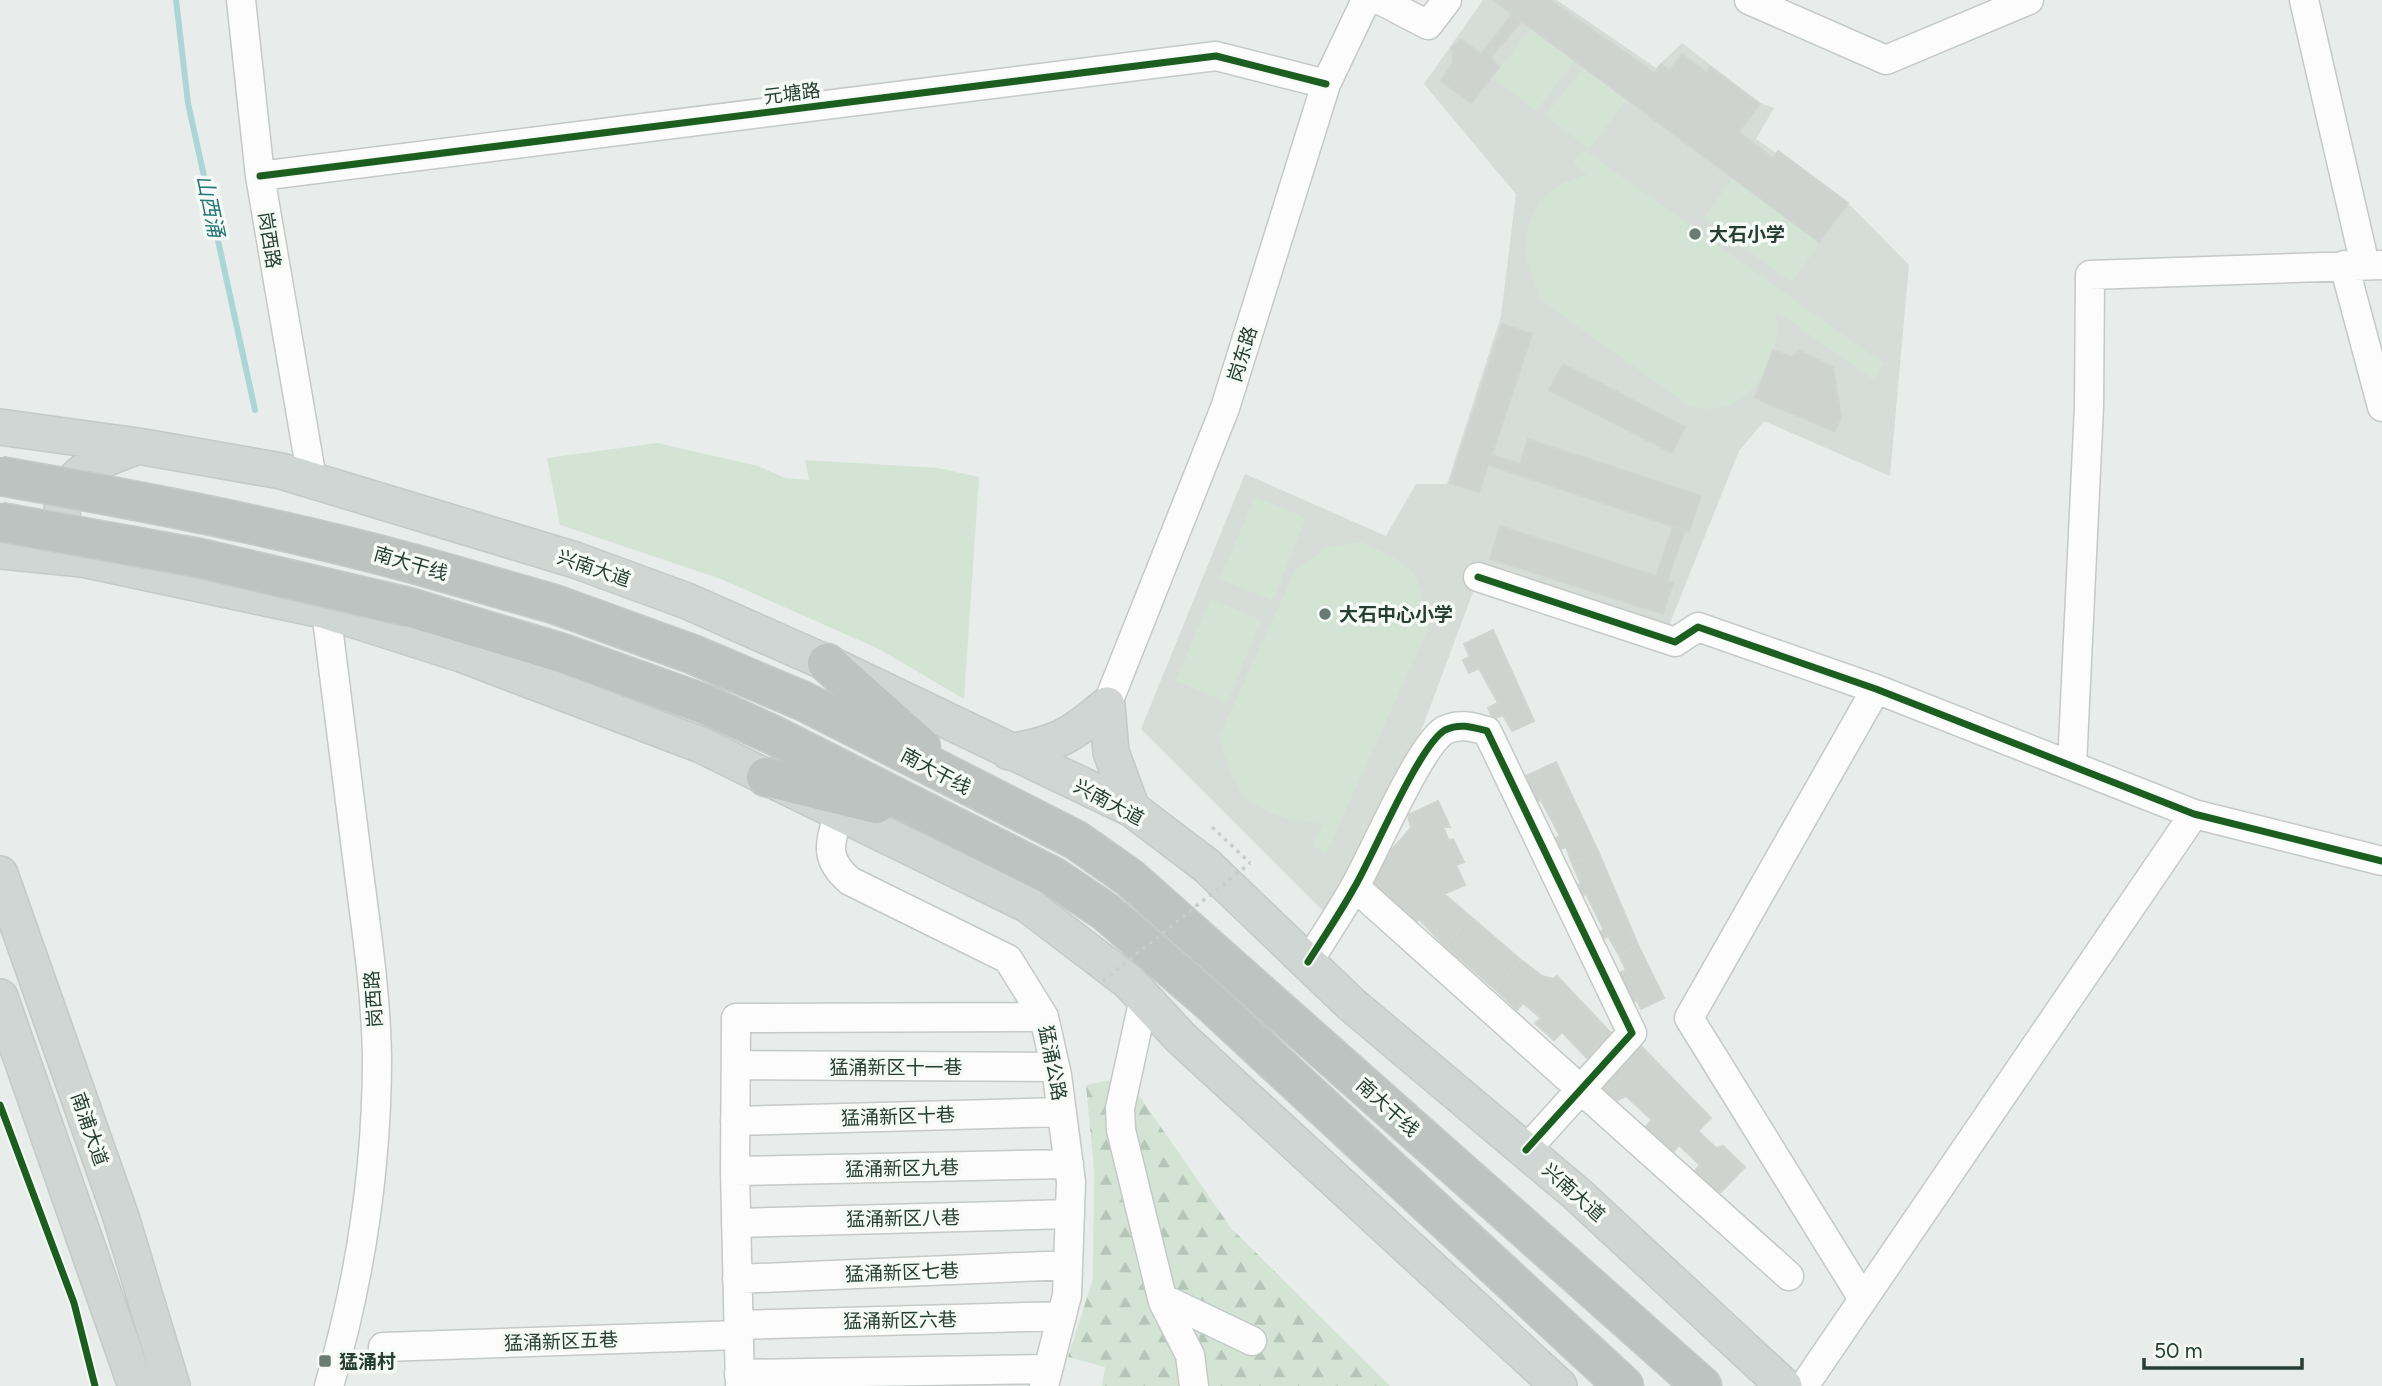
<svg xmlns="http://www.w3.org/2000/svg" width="2382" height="1386" viewBox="0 0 2382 1386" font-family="Figtree,'Noto Sans SC',sans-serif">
<defs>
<pattern id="forest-firs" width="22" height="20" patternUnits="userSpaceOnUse" patternTransform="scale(1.75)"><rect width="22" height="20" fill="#d3e4d5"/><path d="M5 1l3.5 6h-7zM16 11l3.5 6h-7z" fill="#b5c5b7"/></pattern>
</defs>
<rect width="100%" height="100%" fill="#e8ecea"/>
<path fill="#d6ddd9" d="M1483,0H1557L1656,68L1682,43L1760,103L1774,108L1756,139L1848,203L1909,265L1890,476L1764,421L1739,451L1668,628L1482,568L1423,726L1330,918L1141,729L1245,474L1386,536L1416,484H1447L1501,316L1516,194L1424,84Z"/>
<path fill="#d3e4d5" d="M1531,29L1574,61L1536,111L1493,77Z
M1584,67L1627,99L1589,149L1546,115Z
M1584,150L1884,364L1874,380L1775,310C1784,347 1760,400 1719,408C1711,410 1699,407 1691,407L1541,300L1526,255L1528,227L1539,203L1559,185L1588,174L1573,163Z
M1734,177L1821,242L1791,282L1704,218Z
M657,443L758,466L785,478L809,480L805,460L938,468L979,477L964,699L879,649L721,579L560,525L547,458Z
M1255,497L1306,518L1272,600L1220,579Z
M1360,542C1413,565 1420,569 1428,628L1326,853L1312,846L1323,824C1258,817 1233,801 1220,735L1295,571L1328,547Z
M1210,599L1261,620L1227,702L1176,681Z"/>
<path fill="url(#forest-firs)" d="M1126,1077L1231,1228L1390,1386H1102L1105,1367L1068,1357L1093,1279L1094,1170L1086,1085Z"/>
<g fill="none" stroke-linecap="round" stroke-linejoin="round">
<path stroke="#acd6d5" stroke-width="6" d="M176,0L188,103L255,410"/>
</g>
<path fill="#ced3d0" stroke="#d1d5d2" stroke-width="2" d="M1493,0H1550L1655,73L1661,64L1670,70L1682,54L1706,72L1710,67L1760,104L1739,132L1773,158L1778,151L1848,203L1819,242Z
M1512,14L1522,21L1491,57L1499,67L1471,103L1441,81L1453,62L1451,48L1461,39L1481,54Z
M1502,324L1532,334L1492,455L1520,464L1528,439L1701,496L1689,532L1488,465L1479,492L1450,483Z
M1773,350L1792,357L1799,351L1833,367L1841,417L1835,432L1755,398Z
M1563,364L1685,427L1672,453L1549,390Z
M1500,526L1656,576L1673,526L1685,530L1667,581L1673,583L1663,614L1490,559Z
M1493,630L1534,721L1512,731L1503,715L1493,719L1488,708L1498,703L1479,668L1469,673L1463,660L1470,657L1464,644Z
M1556,762L1598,851L1572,863L1566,847L1551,852L1548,842L1560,836L1541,800L1531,805L1525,792L1532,789L1526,776Z
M1438,801L1450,827H1443L1449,841L1453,839L1464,862L1456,865L1465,885L1444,894L1471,917L1445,946L1419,919L1412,926L1368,882L1372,872L1411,828L1408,815Z
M1598,851L1638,945L1619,955L1608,936L1594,945L1590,936L1604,930L1586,894L1574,899L1569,888L1581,884L1572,863Z
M1471,917L1521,960L1495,989L1445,946Z
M1638,945L1664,998L1641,1009L1637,1000L1632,1003L1615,975L1626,970L1619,955Z
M1521,960L1542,976L1553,979L1557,976L1611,1033L1587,1058L1562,1032L1554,1040L1535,1023L1541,1018L1523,1003L1517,1010L1495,989Z
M1637,1042L1711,1118L1698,1131L1716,1148L1723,1146L1745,1167L1716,1197L1692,1174L1700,1165L1679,1145L1670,1156L1643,1130L1652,1120L1626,1096L1614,1102L1595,1082Z"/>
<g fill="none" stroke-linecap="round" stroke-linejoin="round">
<defs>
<path id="minor" d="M241,0L260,176L312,479
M1380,0L1428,25L1447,0
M1749,0L1886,60L2029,0
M2304,0L2365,265
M260,176L1216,56L1326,84
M2344,265L2382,407
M1478,577L1675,642L1698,627L1876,689L2194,814L2382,861
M326,611C337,698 348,786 359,873C367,934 376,996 377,1057C377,1169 360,1280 329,1386
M1107,705L1225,408L1326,84L1366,0
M2072,766L2089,407L2090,275L2382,265
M839,812C830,843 823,858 850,881L1008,959L1044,1017L1057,1075L1071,1182L1067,1295L1044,1386
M1355,887L1789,1276
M1308,962C1324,937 1340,913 1354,888C1372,858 1419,745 1445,730C1460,723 1472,727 1487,731L1632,1033L1526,1150
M1144,998L1120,1108L1121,1130L1163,1302L1190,1355L1194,1386
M736,1065L1055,1067
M735,1121L1062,1112
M735,1171L1069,1164
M736,1223L1070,1214
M737,1279L1068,1265
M1162,1298L1252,1341
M1863,1299L1689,1018L1876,689
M738,1325L1062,1316
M383,1347L738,1335
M739,1374L1048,1369
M740,1386L735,1171L736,1018L1044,1017
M1804,1386L2194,814"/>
<path id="major" d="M0,427L138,446L281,471L575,560L687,601L827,663L1132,809L1207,866L1351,1004L1577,1194L1784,1386
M0,551L82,559L326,611L461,654L701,745L1028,905L1129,982L1181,1038L1559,1386
M80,556C53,525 56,486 93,465C107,457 123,452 138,446
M1107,705L1111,752L1132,809
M1009,752C1057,744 1071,736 1107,705
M0,874L121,1217L172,1386
M0,997L136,1386"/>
<path id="highway" d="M418,565L554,604L692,654L803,701L1076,840L1130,878L1702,1386
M408,607L565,654L705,704L773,735L1054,877L1106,912L1209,1001L1624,1386
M827,663L921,747
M766,777L876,804"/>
</defs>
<use href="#minor" stroke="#c5c9c7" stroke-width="31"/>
<use href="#major" stroke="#c3cac7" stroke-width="38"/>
<use href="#highway" stroke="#c3cac7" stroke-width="41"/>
<path stroke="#c7cec9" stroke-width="3.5" stroke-dasharray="3.5 5" stroke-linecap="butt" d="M1212,827L1250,863"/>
<use href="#minor" stroke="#fcfcfc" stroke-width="28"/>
<use href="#major" stroke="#d0d6d3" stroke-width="35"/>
<use href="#highway" stroke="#bdc3c0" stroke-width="38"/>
<defs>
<path id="highway-bridge" d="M0,476C141,501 280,527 418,565
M0,522L199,558L408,607"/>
</defs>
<use href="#highway-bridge" stroke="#c3cac7" stroke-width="41" stroke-linecap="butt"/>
<path stroke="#c7cec9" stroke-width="3.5" stroke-dasharray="3.5 5" stroke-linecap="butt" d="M1103,981L1250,863"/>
<use href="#highway-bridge" stroke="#bdc3c0" stroke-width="38"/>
<defs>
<path id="cycleway" d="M260,176L1216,56L1326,84
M1478,577L1675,642L1698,627L1876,689L2194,814L2382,861
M1308,962C1324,937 1340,913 1354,888C1372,858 1419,745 1445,730C1460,723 1472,727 1487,731L1632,1033L1526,1150
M0,1105L74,1303L95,1386"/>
</defs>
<use href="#cycleway" stroke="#f6faf7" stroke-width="11"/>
<use href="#cycleway" stroke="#1b5e20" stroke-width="7"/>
</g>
<g fill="#6a7b73" stroke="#f6faf7" stroke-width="2.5">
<circle cx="1695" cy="234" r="7"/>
<circle cx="1325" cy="614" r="7"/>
<rect x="318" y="1354" width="14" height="14" rx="3.5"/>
</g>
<g text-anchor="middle" stroke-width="7" stroke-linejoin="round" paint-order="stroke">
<g font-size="19" fill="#263e33" stroke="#f6faf7">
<text transform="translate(792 93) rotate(-7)" y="7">元塘路</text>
<text transform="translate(270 240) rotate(81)" y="7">岗西路</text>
<text transform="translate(1242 354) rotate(-73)" y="7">岗东路</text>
<text transform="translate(411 563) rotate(16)" y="7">南大干线</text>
<text transform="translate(594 568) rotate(19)" y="7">兴南大道</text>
<text transform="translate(936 771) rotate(28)" y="7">南大干线</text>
<text transform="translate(1109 802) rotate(28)" y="7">兴南大道</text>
<text transform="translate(373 999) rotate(-94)" y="7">岗西路</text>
<text transform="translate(1053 1063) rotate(79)" y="7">猛涌公路</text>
<text x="896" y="1074">猛涌新区十一巷</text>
<text transform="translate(1388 1107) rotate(42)" y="7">南大干线</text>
<text transform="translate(898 1116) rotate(-2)" y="7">猛涌新区十巷</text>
<text transform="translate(90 1129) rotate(71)" y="7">南浦大道</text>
<text transform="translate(902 1168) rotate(-1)" y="7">猛涌新区九巷</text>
<text transform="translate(1574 1192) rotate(42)" y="7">兴南大道</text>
<text transform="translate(903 1218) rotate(-1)" y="7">猛涌新区八巷</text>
<text transform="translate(902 1272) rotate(-2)" y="7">猛涌新区七巷</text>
<text transform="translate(900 1320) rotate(-1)" y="7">猛涌新区六巷</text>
<text transform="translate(561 1341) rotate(-2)" y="7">猛涌新区五巷</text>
</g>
<g font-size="19" font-weight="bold" fill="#263e33" stroke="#f6faf7" text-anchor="start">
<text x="1709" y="241">大石小学</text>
<text x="1339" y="621">大石中心小学</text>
<text x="339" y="1368">猛涌村</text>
</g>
<g font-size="21" font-style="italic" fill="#247675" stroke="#f6faf7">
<text transform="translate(210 206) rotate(78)" y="7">山西涌</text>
</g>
</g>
<path d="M2144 1358v10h158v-10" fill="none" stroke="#263e33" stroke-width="3.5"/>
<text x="2154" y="1358" font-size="21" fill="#263e33" stroke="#f6faf7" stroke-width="5" paint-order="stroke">50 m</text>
</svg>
